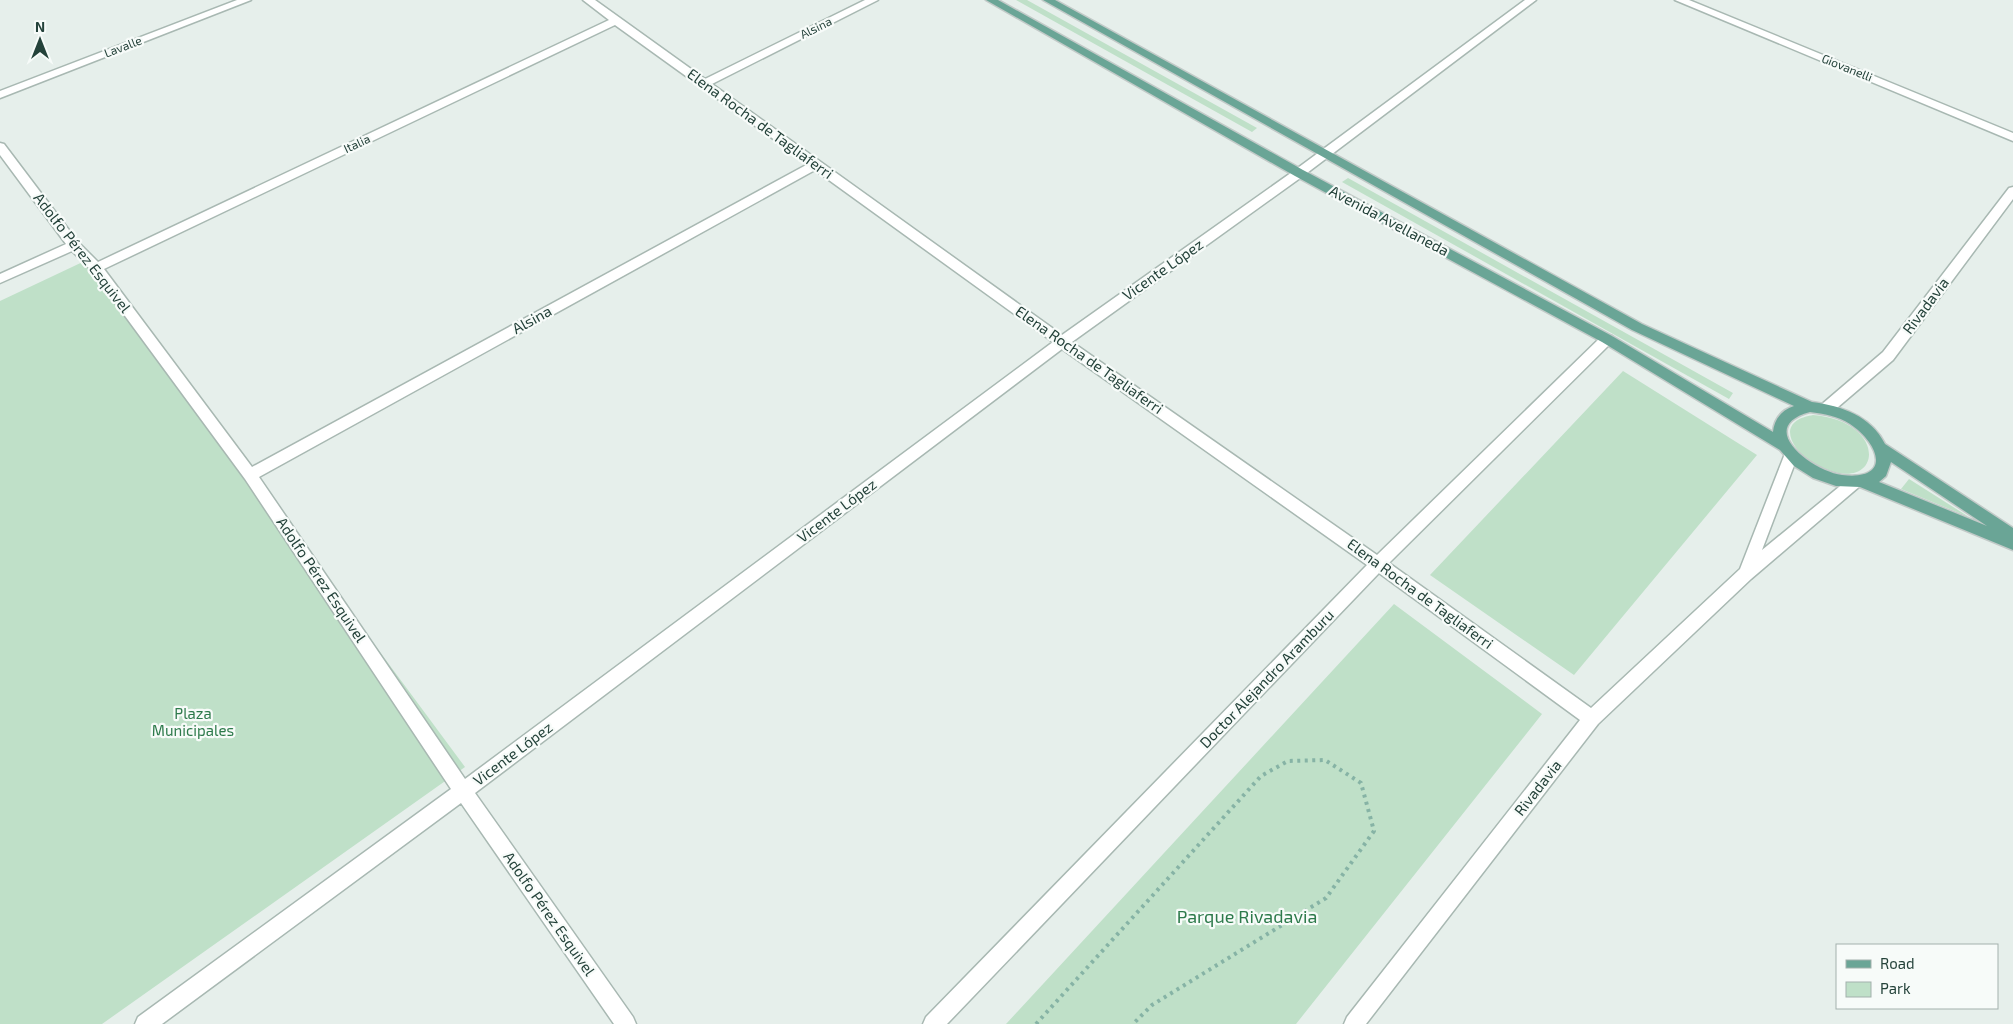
<svg xmlns="http://www.w3.org/2000/svg" width="2013" height="1024" viewBox="0 0 2013 1024" font-family="'Exo 2',sans-serif">
<rect width="100%" height="100%" fill="#e6efeb"/>
<path fill="#bfe0c8" d="M1016,0H1027L1257,128L1252,132Z
M1348,178L1733,393L1729,399L1342,182Z
M89,259L465,767L102,1024H0V301Z
M1623,371L1757,455L1574,675L1430,575Z
M1813,415C1896,422 1880,506 1809,460C1800,454 1790,443 1790,432C1791,420 1803,417 1813,415Z
M1909,479L1969,517L1901,489Z
M1394,604L1542,714L1296,1024H1006Z"/>
<g fill="none" stroke-linecap="round" stroke-linejoin="round">
<defs>
<path id="minor" d="M237,0H251L0,98V91Z
M583,0H595L705,79L865,0H878L712,84L1062,335L1295,170L1525,0H1536L1303,176L1072,342L1377,555L1602,336H1612L1614,339L1612,342L1389,563L1591,708L1740,569L1786,451L1791,449L1796,451L1798,455L1762,550L1850,478L1855,476L1860,478L1862,482L1860,486L1751,579L1598,724L1366,1024H1344L1347,1017L1580,720L1379,573L947,1024H923L926,1017L1367,565L1062,349L475,793L633,1017L636,1024H614L461,803L162,1024H135L138,1017L451,789L245,479L92,271L72,251L0,283V274L66,244L0,155V143L4,144L78,242L98,262L609,20ZM615,25L808,164L252,467L104,269ZM815,170L1053,342L465,779L259,477Z
M1675,0H1689L2013,133V141Z
M2013,187V199L1893,360L1831,413L1826,414L1821,413L1819,409L1821,405L1883,352L2009,188Z"/>
<path id="major" d="M986,0H998L1303,170L1612,336L1773,432C1774,419 1782,410 1794,406L1632,330L1043,0H1055L1642,324L1812,402C1842,406 1871,416 1885,444L2013,528V550L1860,487L1836,486L1813,478L1794,466L1780,450L1602,342L1295,176ZM1810,412C1824,414 1838,416 1850,424C1879,443 1893,481 1842,475C1812,471 1754,427 1810,412ZM1891,462L1987,526L1879,482L1886,476Z"/>
</defs>
<use href="#minor" stroke="#a8b8b2" stroke-width="3"/>
<use href="#major" stroke="#c2cac8" stroke-width="3"/>
<path stroke="#86b3a5" stroke-width="4" stroke-dasharray="3 4.5" stroke-linecap="butt" d="M1036,1024L1261,776L1288,761L1325,760L1361,783L1374,831L1326,898L1152,1005L1133,1024"/>
<use href="#minor" fill="#fff" fill-rule="evenodd"/>
<use href="#major" fill="#6aa596" fill-rule="evenodd"/>
</g>
<g text-anchor="middle" stroke-width="4.5" stroke-linejoin="round" paint-order="stroke">
<g font-size="12" fill="#24423a" stroke="#f7fbf9">
<text transform="translate(816 28) rotate(-26)" y="4">Alsina</text>
<text transform="translate(123 47) rotate(-21)" y="4">Lavalle</text>
<text transform="translate(1847 68) rotate(22)" y="4">Giovanelli</text>
<text transform="translate(357 144) rotate(-25)" y="4">Italia</text>
</g>
<g font-size="15" fill="#24423a" stroke="#f7fbf9">
<text transform="translate(760 124) rotate(36)" y="5">Elena Rocha de Tagliaferri</text>
<text transform="translate(1389 221) rotate(28)" y="5">Avenida Avellaneda</text>
<text transform="translate(82 253) rotate(52)" y="5">Adolfo Pérez Esquivel</text>
<text transform="translate(1163 270) rotate(-35)" y="5">Vicente López</text>
<text transform="translate(1926 306) rotate(-53)" y="5">Rivadavia</text>
<text transform="translate(532 320) rotate(-29)" y="5">Alsina</text>
<text transform="translate(1089 360) rotate(35)" y="5">Elena Rocha de Tagliaferri</text>
<text transform="translate(837 511) rotate(-37)" y="5">Vicente López</text>
<text transform="translate(321 580) rotate(56)" y="5">Adolfo Pérez Esquivel</text>
<text transform="translate(1420 594) rotate(36)" y="5">Elena Rocha de Tagliaferri</text>
<text transform="translate(1267 679) rotate(-46)" y="5">Doctor Alejandro Aramburu</text>
<text transform="translate(513 754) rotate(-37)" y="5">Vicente López</text>
<text transform="translate(1538 788) rotate(-52)" y="5">Rivadavia</text>
<text transform="translate(549 914) rotate(55)" y="5">Adolfo Pérez Esquivel</text>
</g>
<g font-size="15" fill="#2d7a4b" stroke="#f7fbf9">
<text x="193" y="719">Plaza<tspan x="193" dy="17">Municipales</tspan></text>
</g>
<g font-size="18" fill="#2d7a4b" stroke="#f7fbf9">
<text x="1247" y="923">Parque Rivadavia</text>
</g>
</g>
<rect x="1836" y="944" width="162" height="65" fill="#f7fbf9" stroke="#a3b1ad"/>
<rect x="1846" y="960" width="25" height="8" fill="#6aa596" stroke="#a3b1ad"/>
<text x="1880" y="969" font-size="15" fill="#24423a">Road</text>
<rect x="1846" y="982" width="25" height="15" fill="#bfe0c8" stroke="#a3b1ad"/>
<text x="1880" y="994" font-size="15" fill="#24423a">Park</text>
<g transform="translate(40 40)" stroke="#f7fbf9" stroke-width="4" paint-order="stroke">
<path d="M0-4L9 19L0 12L-9 19Z" fill="#24423a"/>
<text y="-8" font-size="14" font-weight="bold" text-anchor="middle" fill="#24423a">N</text>
</g>
</svg>
